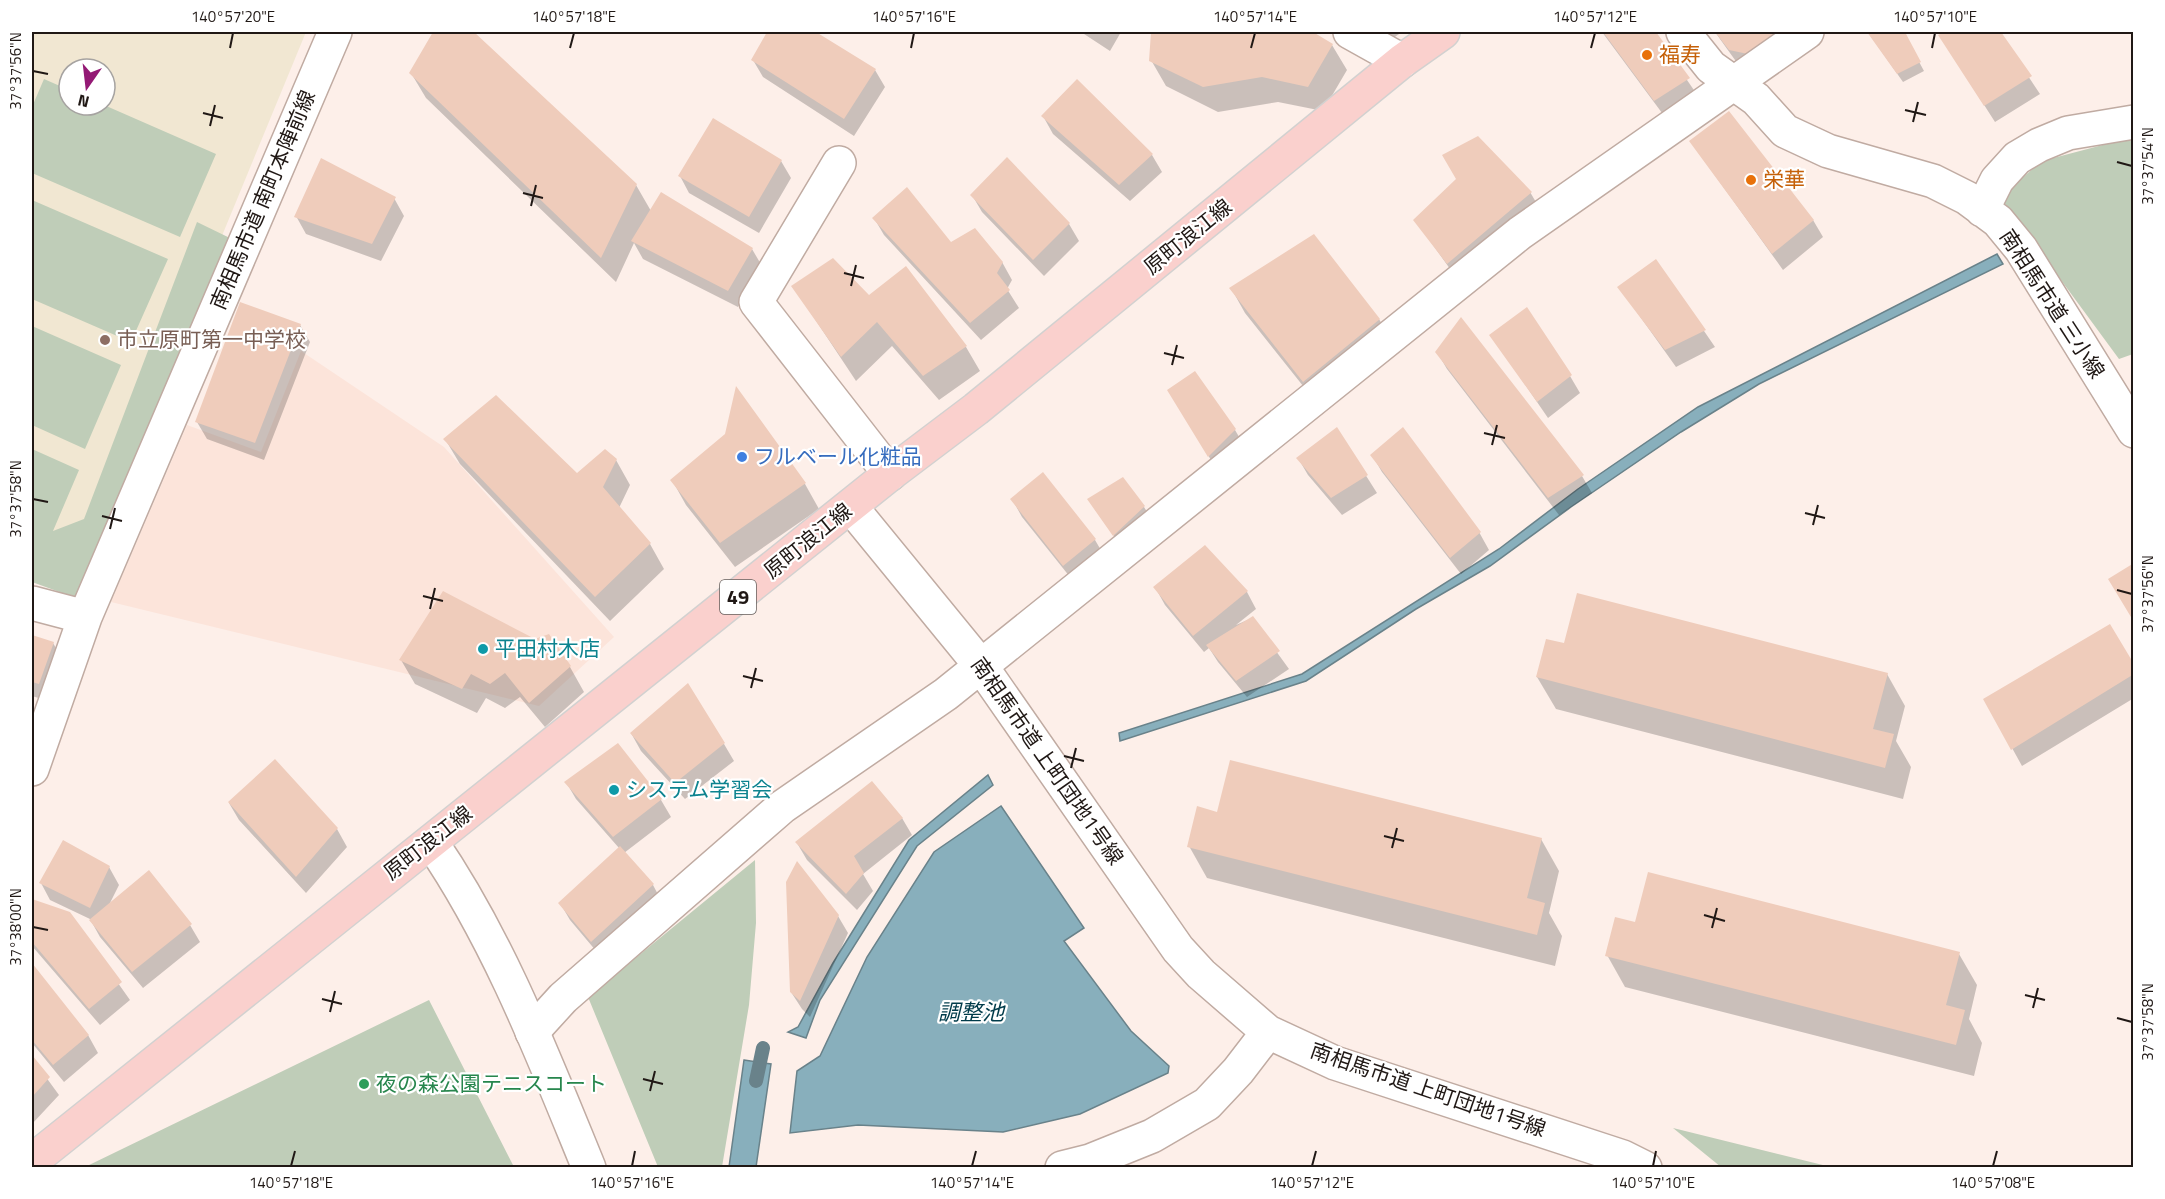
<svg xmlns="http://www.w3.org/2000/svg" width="2165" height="1199" viewBox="0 0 2165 1199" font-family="'Titillium Web','Noto Sans JP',sans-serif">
<rect width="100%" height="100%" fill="#fdefe9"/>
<path fill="#fce4da" d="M301,351L444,447L614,637L539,706L111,602L187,425L261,452Z"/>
<path fill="#f1e7d2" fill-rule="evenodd" d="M32,32H306L78,585L32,575ZM69,69H105V105H69Z"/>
<path fill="#bfcdb8" d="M44,79L69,90V105H104L216,154L180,237L32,173V107Z
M2133,137V354L2119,359L2000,197L2042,161Z
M32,200L168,259L131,342L32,299Z
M197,222L234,240L76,598L32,582V449L79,470L53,531L84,519Z
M32,326L121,365L85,449L32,425Z
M755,860L756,923L749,1005L722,1167H658L588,997Z
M429,1000L514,1167H85Z
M1673,1128L1831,1167H1721Z"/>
<path fill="#88afbc" stroke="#69828a" stroke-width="1.5" d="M1997,254L2003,264L1759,384L1681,432L1571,507L1490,566L1416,609L1306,681L1120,741L1119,733L1302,674L1499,549L1578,489L1698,407Z
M988,775L993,785L917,846L820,1000L806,1038L788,1032L798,1027L833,963L909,840Z
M1001,806L1084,928L1064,941L1131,1031L1169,1066L1168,1073L1080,1114L1003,1132L858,1125L790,1133L797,1071L820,1056L867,957L934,852Z
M744,1060L771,1064L756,1167H729Z"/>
<path fill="#0003" d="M434,32H471L636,185L651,211L752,249L762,266L738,307L643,259L634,243L616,282L426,98L411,73Z
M768,32H813L875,70L885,87L854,136L763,77L753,60Z
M1081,32H1121L1110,51Z
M1152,32H1311L1332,45L1347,70L1323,111L1278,102L1218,112L1166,86L1151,60Z
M1375,32H1402L1386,43Z
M1602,32H1654L1698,96L1665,117Z
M1715,32H1781L1740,67Z
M1868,32H1903L1924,71L1903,82Z
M1947,32H1999L2040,94L1995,122L1940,36Z
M1077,81L1152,155L1162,172L1130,201L1053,134L1043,116Z
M1691,142L1813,220L1823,237L1783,270Z
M781,161L791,178L759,233L689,193L680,176Z
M1530,192L1540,209L1458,280L1415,220Z
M972,195L1069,224L1079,241L1044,276L982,212Z
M394,198L404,216L381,261L306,234L296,216Z
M874,218L1002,262L1012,280L1007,289L1019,308L981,340L884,235Z
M1656,261L1715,347L1676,367L1619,287Z
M793,286L869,297L966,347L980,371L939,400L892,346L856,381Z
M1231,288L1379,319L1393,344L1319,406L1245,313Z
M300,325L310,342L264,460L207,439L197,422Z
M1491,335L1570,376L1580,393L1548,418Z
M1437,352L1582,476L1592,493L1559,515L1447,369Z
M1179,408L1235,430L1245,447L1219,473Z
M1337,430L1377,493L1342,515L1308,475L1298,458Z
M445,439L577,475L616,460L630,485L619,508L650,544L664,569L610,621L460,464Z
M1372,455L1479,532L1489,550L1461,574L1382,472Z
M1043,474L1095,540L1105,557L1074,582L1022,517L1012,499Z
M672,480L805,484L819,509L735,567L686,505Z
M1144,507L1149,515L1119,543L1094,508Z
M1155,587L1247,592L1256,609L1236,625L1252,618L1289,669L1247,697L1218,662L1209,648L1204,652L1165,605Z
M32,637L53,643L63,660L48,701L32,696Z
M1565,645L1887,674L1905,706L1896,741L1911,767L1903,799L1556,709L1537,677Z
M401,660L570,667L584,692L545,727L520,697L505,708L486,698L477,713L415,684Z
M2134,667V698L2022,766L1985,699Z
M631,733L724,744L734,761L685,799L641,751Z
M618,746L661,800L671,817L624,853L653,885L662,902L602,958L570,920L560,903L619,848L576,799L566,782Z
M229,803L337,829L347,847L306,893L239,820Z
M1218,814L1541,839L1559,871L1549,913L1562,936L1555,966L1207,878L1189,846Z
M902,818L912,835L863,874L873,891L857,910L807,860L797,843Z
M109,867L119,885L109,905L190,925L200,942L143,988L100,937L90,919L50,900L41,883Z
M32,901L69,914L130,1000L100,1025L32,946Z
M838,916L848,933L810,1017L802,1009L791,992Z
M1636,924L1959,954L1977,985L1969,1019L1982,1043L1974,1076L1625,987L1607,955Z
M32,965L88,1035L98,1053L64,1082L32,1043Z
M32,1058L59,1095L32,1124Z"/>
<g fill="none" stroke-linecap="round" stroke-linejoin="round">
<path stroke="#69828a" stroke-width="14" d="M756,1081L763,1048"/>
</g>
<path fill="#efccbb" d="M433,32H474L637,184L601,258L409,73Z
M767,32H816L876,69L844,119L751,60Z
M1151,32H1313L1333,44L1308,87L1262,77L1203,87L1149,61Z
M1603,32H1656L1690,78L1654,101Z
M1715,32H1776L1748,54L1729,50Z
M1867,32H1905L1921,62L1897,74Z
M1944,32H2001L2032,76L1984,106L1938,35Z
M1077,79L1153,154L1119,185L1041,116Z
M1729,111L1814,220L1772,254L1689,141Z
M713,118L782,160L749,217L678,176Z
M1478,136L1532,192L1447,264L1413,220L1456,179L1442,155Z
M1007,157L1070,223L1033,260L970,195Z
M321,158L396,197L372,244L294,217Z
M907,187L951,242L975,228L1003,262L997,273L1010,290L970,323L872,218Z
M661,192L753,248L728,291L631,241Z
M1314,234L1380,319L1303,382L1229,288Z
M833,258L869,295L906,266L967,346L923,376L877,322L841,357L791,286Z
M1656,259L1706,330L1665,350L1617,287Z
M240,302L301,324L255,443L195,422Z
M1527,307L1572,375L1537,402L1489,335Z
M1461,317L1584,475L1548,498L1435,352Z
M1195,371L1236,429L1208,457L1167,390Z
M736,386L806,483L720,543L670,480L725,434Z
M496,395L577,473L605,449L617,459L603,487L651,543L595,597L443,439Z
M1337,427L1368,475L1331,498L1296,458Z
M1403,427L1481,532L1450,558L1370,455Z
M1043,472L1096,539L1063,566L1010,499Z
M1123,477L1145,506L1113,536L1087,499Z
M1205,545L1248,591L1193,636L1153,587Z
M2134,563V622L2108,579Z
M443,591L535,639L549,634L571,666L529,703L505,673L490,684L471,674L462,689L399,660Z
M1577,593L1888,673L1873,729L1894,734L1885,768L1536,677L1546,639L1564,643Z
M1253,616L1280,651L1236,681L1206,645Z
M2110,624L2134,664V674L2011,750L1983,699Z
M32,635L54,642L39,684L32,682Z
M688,683L725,743L675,783L630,733Z
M618,743L662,799L613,837L564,782Z
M275,759L338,828L296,877L228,802Z
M1230,760L1542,838L1527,898L1545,903L1537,935L1187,847L1197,806L1217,812Z
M872,781L903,818L854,856L864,873L846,894L795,842Z
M63,840L110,866L90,908L39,883Z
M620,846L654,884L591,942L558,903Z
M797,861L839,915L800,1001L790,992L786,882Z
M149,870L192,924L132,972L89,920Z
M1648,872L1960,952L1946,1005L1965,1010L1956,1045L1605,956L1615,917L1635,922Z
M32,899L70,912L122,982L89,1009L32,942Z
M32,963L89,1035L53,1065L32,1040Z
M32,1055L50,1077L32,1097Z"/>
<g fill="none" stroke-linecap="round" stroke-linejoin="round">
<defs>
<path id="street" d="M1350,32L1402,61
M1683,32L1711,67L1756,99L1785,131L1828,151L1933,181L1967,198L1998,221L2021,249L2134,431
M839,163L756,302L890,474
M1982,210L1997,180L2017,158L2039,145L2068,133L2134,122
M851,507L981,666L1178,949L1201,974L1268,1032L1335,1063L1623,1157L1645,1168
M32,603L85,617
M32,769L85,617L335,32
M532,1032L563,998L782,807L946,694L1520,233L1807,32
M1062,1168L1090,1161L1152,1136L1207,1104L1238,1071L1268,1032"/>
<path id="secondary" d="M431,842C499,941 543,1056 589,1168"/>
<path id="primary" d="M32,1161L890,474L976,409L1402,61L1443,32"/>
</defs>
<use href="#street" stroke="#c0aba2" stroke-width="36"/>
<use href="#secondary" stroke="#c0aba2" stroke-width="36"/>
<use href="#primary" stroke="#d2d1d0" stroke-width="36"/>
<use href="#street" stroke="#fff" stroke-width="33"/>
<use href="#secondary" stroke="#fff" stroke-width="33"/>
<use href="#primary" stroke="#fad0cd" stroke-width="33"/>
</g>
<path fill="none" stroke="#201815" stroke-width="2" d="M230,48L233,33M570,48L574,33M911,48L914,33M1251,48L1255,33M1591,48L1595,33M1932,48L1935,33M33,71L48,74M1905,110L1926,115M203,113L223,118M1913,122L1918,102M210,126L215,105M2117,162L2132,166M523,193L543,198M531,206L536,185M844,273L864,278M851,286L856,265M1164,353L1184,358M1172,365L1177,345M1484,433L1505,438M1492,445L1497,425M33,499L48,502M1805,513L1825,518M102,516L122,521M1813,525L1818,505M110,529L115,508M2117,590L2132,594M423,596L443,601M430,609L435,588M743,676L763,681M751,688L756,668M1064,756L1084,761M1071,768L1076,748M1384,836L1404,841M1392,848L1397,828M1704,915L1725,921M33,927L48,930M1712,928L1717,908M2025,995L2045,1000M322,999L342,1004M2033,1008L2038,988M330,1012L335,991M2117,1018L2132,1022M643,1079L663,1084M650,1091L655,1071M291,1166L295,1151M632,1166L635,1151M972,1166L976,1151M1312,1166L1316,1151M1653,1166L1656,1151M1993,1166L1997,1151"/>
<g fill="#e8710a" stroke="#fff" stroke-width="2">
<circle cx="1647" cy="55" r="6"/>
<circle cx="1751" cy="180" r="6"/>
</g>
<circle fill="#8d6e63" stroke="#fff" stroke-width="2" cx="105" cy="340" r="6"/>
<circle fill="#3f7fe0" stroke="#fff" stroke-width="2" cx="742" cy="457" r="6"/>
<g fill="#0f9aa8" stroke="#fff" stroke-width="2">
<circle cx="483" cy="649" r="6"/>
<circle cx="614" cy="790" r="6"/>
</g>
<circle fill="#2e9e5b" stroke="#fff" stroke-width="2" cx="364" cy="1084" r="6"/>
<g text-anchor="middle" stroke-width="4.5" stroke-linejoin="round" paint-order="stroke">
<rect fill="#fff" stroke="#635d5b" stroke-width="1.5" x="720" y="580" width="36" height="34" rx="4.5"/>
<g font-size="20" font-weight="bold" fill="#201815">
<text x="738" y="604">49</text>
</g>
<g font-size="21" fill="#c56008" stroke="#fff" text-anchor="start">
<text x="1659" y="62">福寿</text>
<text x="1763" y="187">栄華</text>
</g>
<g font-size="21" fill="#201815" stroke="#fff">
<text transform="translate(263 200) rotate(-67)" y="7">南相馬市道 南町本陣前線</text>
<text transform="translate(1188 237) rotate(-39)" y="7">原町浪江線</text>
<text transform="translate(2052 304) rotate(57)" y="7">南相馬市道 三小線</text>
<text transform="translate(808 541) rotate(-39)" y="7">原町浪江線</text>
<text transform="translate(1047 761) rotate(55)" y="7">南相馬市道 上町団地1号線</text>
<text transform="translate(428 843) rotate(-38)" y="7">原町浪江線</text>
<text transform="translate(1428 1090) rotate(19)" y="7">南相馬市道 上町団地1号線</text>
</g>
<g font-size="21" fill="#785e54" stroke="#fff" text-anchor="start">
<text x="117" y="347">市立原町第一中学校</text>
</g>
<g font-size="21" fill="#366cbe" stroke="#fff" text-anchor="start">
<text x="754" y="464">フルベール化粧品</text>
</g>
<g font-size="21" fill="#0d838f" stroke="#fff" text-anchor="start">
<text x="495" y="656">平田村木店</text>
<text x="626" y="797">システム学習会</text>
</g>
<g font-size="21" fill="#27864d" stroke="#fff" text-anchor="start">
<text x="376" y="1091">夜の森公園テニスコート</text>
</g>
<g font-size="22" font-style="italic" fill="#003b4a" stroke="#fff">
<text x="971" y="1020">調整池</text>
</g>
</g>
<rect width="2165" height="1199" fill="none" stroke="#ffffff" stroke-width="66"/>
<g transform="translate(87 87) rotate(194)"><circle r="28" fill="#ffffff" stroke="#a6a3a1" stroke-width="1.5"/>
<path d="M0-4.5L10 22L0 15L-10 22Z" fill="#941a75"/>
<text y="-9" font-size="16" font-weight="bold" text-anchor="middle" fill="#201815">N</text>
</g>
<rect x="33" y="33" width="2099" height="1133" fill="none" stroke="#201815" stroke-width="2"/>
<g font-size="15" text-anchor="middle" fill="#201815">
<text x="233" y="22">140°57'20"E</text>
<text x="574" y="22">140°57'18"E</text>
<text x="914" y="22">140°57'16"E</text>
<text x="1255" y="22">140°57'14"E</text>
<text x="1595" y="22">140°57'12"E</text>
<text x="1935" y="22">140°57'10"E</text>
<text transform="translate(16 71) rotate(-90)" y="5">37°37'56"N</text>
<text transform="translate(2148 166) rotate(-90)" y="5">37°37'54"N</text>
<text transform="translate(16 499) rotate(-90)" y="5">37°37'58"N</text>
<text transform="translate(2148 594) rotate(-90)" y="5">37°37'56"N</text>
<text transform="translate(16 927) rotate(-90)" y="5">37°38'00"N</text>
<text transform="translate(2148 1022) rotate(-90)" y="5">37°37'58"N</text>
<text x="291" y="1188">140°57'18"E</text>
<text x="632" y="1188">140°57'16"E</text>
<text x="972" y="1188">140°57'14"E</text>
<text x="1312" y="1188">140°57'12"E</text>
<text x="1653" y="1188">140°57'10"E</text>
<text x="1993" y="1188">140°57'08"E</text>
</g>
</svg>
